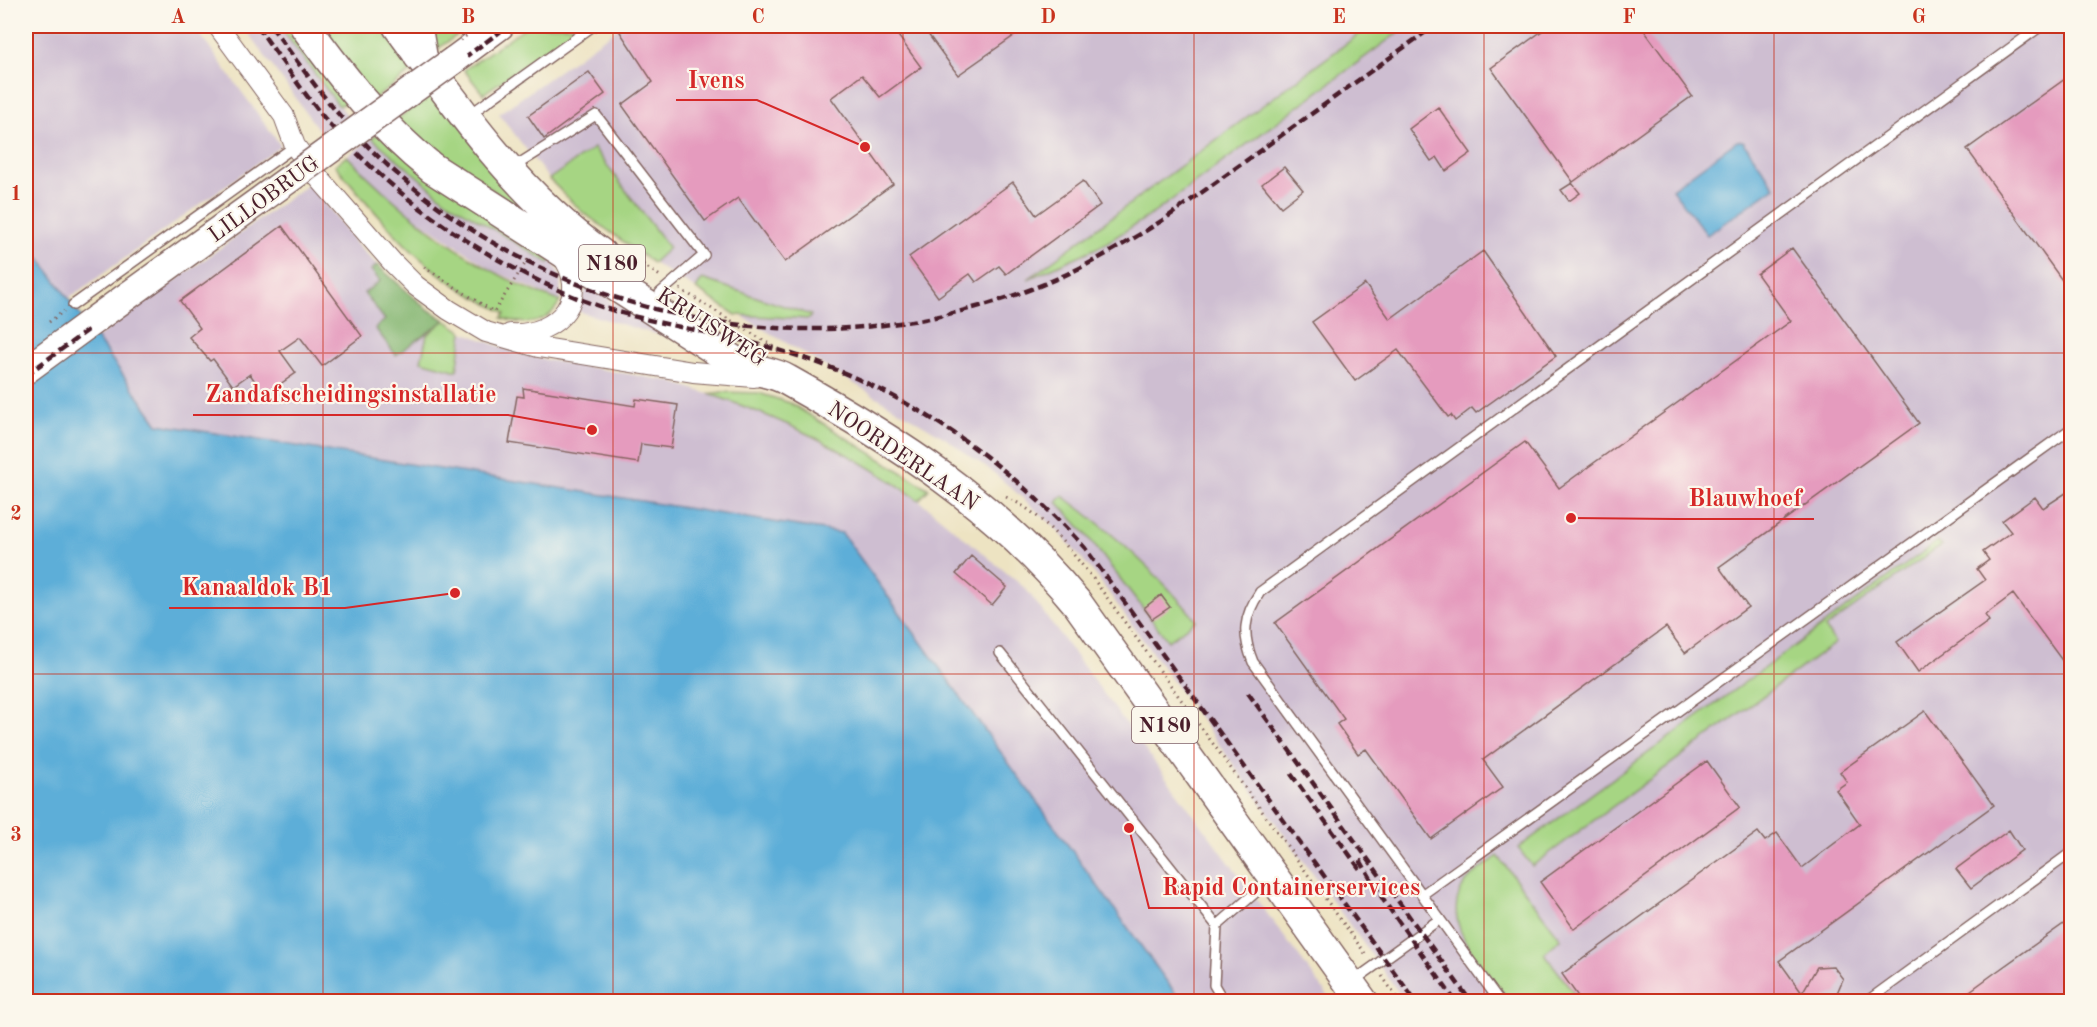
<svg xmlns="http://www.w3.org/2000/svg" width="2097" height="1027" viewBox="0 0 2097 1027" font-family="'Old Standard TT',serif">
<rect width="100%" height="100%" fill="#fbf7ec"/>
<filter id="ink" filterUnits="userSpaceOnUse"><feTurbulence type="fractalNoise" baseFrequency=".0167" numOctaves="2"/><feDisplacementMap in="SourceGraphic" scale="12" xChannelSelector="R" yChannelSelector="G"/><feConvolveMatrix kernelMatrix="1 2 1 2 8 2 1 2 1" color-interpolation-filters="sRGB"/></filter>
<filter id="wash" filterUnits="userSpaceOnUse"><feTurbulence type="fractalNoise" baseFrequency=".008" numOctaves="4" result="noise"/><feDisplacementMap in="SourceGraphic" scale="24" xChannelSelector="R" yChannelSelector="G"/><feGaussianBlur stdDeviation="1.35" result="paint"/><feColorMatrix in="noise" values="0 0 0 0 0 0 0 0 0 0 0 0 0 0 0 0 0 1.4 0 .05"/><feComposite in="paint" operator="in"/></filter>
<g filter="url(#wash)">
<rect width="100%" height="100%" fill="#ede3c2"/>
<path fill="#cebed1" d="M26,26H194L281,146L68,299L26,239Z
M243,26H279L349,118L323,136Z
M621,26H1370L1031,277L1154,213L1407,26H2071V1001H1405L1095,574L1053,525L993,472L945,438L653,263L581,211L549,179L499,114Z
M372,138L445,200L552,260L561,277L560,301L494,271L410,214L375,185L347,156Z
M310,183L358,246L383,271L426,308L463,332L506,349L542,359L669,381L760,411L876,469L919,500L1026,589L1332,1001H1181L842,533L158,424L96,338Z
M588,284L610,295L609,301L631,309L650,320V326L673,331L686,339L651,333L577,311Z"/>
<path fill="#a6d583" stroke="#787a57" stroke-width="1.5" d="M279,26H287L346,102L339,106Z
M314,26H386L418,67L370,102Z
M422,26H470L433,52Z
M527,26H580L483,94L464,70Z
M1370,26H1407L1154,213L1103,245L1028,279Z
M436,91L548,226L390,124Z
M377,134L552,260L549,263L445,200L372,138Z
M594,148L669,248L653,263L581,211L549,179Z
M347,156C406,216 479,274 560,301C548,325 525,326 502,318L505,313C490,305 474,297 460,288C409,257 373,209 335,165Z
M702,279L811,315L809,319L736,315L696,289Z
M445,320L463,332L457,371L421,361L427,335Z
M722,392L759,393L790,403L929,489L919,500C855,454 784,419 709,394Z
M1063,496C1112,532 1158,573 1196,620L1168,641L1085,533L1057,502Z
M1938,541L1941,545L1825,628L1835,643L1532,866L1518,848Z
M1498,856L1561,939L1544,953L1580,1001H1509C1488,972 1441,928 1461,890C1468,875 1485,866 1498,856Z"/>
<path fill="#84b671" stroke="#676a4e" stroke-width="1.5" d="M377,265L426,308L445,320L396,355L375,328L385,320L364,293L380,281L371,270Z"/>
<path fill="#5daed8" stroke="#546682" stroke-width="1.5" d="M1737,141H1743L1775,187L1707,235L1672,189Z
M26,239L158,424L842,533L1181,1001H26Z"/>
<g id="blocks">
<path fill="#e59bbe" d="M628,26H891L921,67L880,97L862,75L831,98L893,184L785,262L738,198L705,221L622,105L653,82L620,32Z
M922,26H1013L1018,33L958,75Z
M1549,26H1641L1692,96L1573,182L1491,68Z
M589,72L605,94L544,139L528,116Z
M2072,74V294L1967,149Z
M1438,107L1471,153L1446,171L1437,157L1431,161L1409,129Z
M1284,167L1303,190L1281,207L1262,184Z
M1083,181L1100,205L1006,274L999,266L976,282L970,274L938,297L909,257L1013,182L1036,215Z
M1572,183L1580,193L1569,201L1561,190Z
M282,226L362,336L322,366L300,337L280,351L296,373L270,391L261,390L250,374L233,386L213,359L210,361L189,337L200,328L180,301Z
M1792,248L1919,423L1719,567L1748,607L1685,653L1666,627L1483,760L1503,787L1431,839L1366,749L1358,754L1337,724L1344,719L1275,623L1525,442L1559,488L1791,321L1757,274Z
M1483,251L1556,356L1476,413L1472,408L1455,421L1451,415L1448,417L1398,350L1355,381L1312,322L1365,284L1390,319Z
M523,388L635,406L636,399L678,405L671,448L641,444L638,463L509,443L517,396L524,397Z
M2072,489V674L2013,594L1985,615L1989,621L1918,672L1897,642L1985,580L1977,569L1989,560L1983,552L2011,532L2002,521L2035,497L2043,508Z
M971,556L1007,587L992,605L956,574Z
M1161,595L1170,607L1152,619L1144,608Z
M1925,711L1994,805L1779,961L1802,993L1817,967L1833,966L1843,979L1837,993L1811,1002H1582L1562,974L1758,832L1765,841L1777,833L1802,868L1860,824L1836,790L1847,782L1840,772Z
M1707,761L1740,807L1574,929L1540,882Z
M2009,830L2022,850L1971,888L1956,869Z
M2072,918V1002H1955L1996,972Z"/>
</g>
</g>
<g filter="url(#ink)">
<use href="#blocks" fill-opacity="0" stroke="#836460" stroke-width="1.5"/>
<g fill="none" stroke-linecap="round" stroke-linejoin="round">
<defs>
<path id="lane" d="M469,115L593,26
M512,168L596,115L704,255L660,293
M73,305L295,146
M1000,653L1217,926L1271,879
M1423,894L2072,428
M1217,926L1214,985L1224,1002
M1352,982L1440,919
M1500,1002L1253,662C1242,635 1243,617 1260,592L2041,26
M1866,1002L2072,852"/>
<path id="street" d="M218,26L284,116L295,146L318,177L393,263L416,286L449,310L486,332L538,347L693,372L754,377
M510,334C559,337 593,295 560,253"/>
<path id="secondary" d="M454,60L500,26
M26,370L97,318"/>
<path id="primary" d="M305,26C343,78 381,128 432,168L724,355C731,359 737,364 744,366C758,372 774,372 787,380C898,442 995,504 1077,603L1363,1002
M398,26C458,108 517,194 601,254"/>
<path id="highway" d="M415,26L420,55"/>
</defs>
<use href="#lane" stroke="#836460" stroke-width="12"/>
<use href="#street" stroke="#836460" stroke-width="22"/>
<use href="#secondary" stroke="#836460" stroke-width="30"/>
<use href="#primary" stroke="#836460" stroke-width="33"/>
<use href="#highway" stroke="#836460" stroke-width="36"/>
<path stroke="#836460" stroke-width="3" stroke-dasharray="1.5 4.5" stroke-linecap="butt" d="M623,251L660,276
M424,267L494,312L530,256
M680,289L782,352
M49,322L64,311
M1006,497C1043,513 1067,547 1092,577L1367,956
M1382,976L1400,1002"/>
<use href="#lane" stroke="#fff" stroke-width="9"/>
<use href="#street" stroke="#fff" stroke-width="20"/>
<use href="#secondary" stroke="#fff" stroke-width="27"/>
<use href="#primary" stroke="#fff" stroke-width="30"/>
<use href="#highway" stroke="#fff" stroke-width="33"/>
<path stroke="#4a1f2b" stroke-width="4.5" stroke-dasharray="9 4.5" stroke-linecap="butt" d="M257,26C281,59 304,95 332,127C397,199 480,257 570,295C635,323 706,329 775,349C897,383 1000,455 1085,548L1416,1002
M271,26C308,77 346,129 394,171C571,328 829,374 1049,282C1090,265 1128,242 1166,218L1434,26
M26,375L508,26
M1248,693L1471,1002
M1291,774L1362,872
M1360,860L1384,901L1456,1002"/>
<defs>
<path id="secondary-bridge" d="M97,318L454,60"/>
</defs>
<use href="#secondary-bridge" stroke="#836460" stroke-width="30" stroke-linecap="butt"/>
<path stroke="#836460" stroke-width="3" stroke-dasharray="1.5 4.5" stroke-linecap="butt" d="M460,40L469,34"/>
<use href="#secondary-bridge" stroke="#fff" stroke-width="27"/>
</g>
</g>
<path fill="none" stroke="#c8321e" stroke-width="1.5" stroke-opacity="0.55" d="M323,26V1002M613,26V1002M903,26V1002M1194,26V1002M1484,26V1002M1774,26V1002M26,353H2072M26,674H2072"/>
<g text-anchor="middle" stroke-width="4.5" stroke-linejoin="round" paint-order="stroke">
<g fill="#fbf7ec" stroke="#7f6065" stroke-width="1.5">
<rect x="579" y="245" width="66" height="36" rx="4.5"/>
<rect x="1132" y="707" width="66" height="36" rx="4.5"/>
</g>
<g font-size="21" font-weight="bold" fill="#4a1f2b">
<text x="612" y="270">N180</text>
<text x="1165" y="732">N180</text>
</g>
<g font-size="22" fill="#4a1f2b" stroke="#fbf7ec">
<text transform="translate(263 198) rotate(-36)" y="8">LILLOBRUG</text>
<text transform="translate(712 326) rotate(33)" y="8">KRUISWEG</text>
<text transform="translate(904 455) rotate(34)" y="8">NOORDERLAAN</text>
</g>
</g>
<path fill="none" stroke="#d62828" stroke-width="2" d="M865 147L757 100H676M592 430L508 415H193M1571 518L1676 519H1814M455 593L345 608H169M1129 828L1149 908H1432"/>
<g fill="#d62828" stroke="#fbf7ec" stroke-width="2">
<circle cx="865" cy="147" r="6"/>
<circle cx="592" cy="430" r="6"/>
<circle cx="1571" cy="518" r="6"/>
<circle cx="455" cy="593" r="6"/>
<circle cx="1129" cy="828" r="6"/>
</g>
<g font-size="24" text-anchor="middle" font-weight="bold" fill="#d62828" stroke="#fbf7ec" stroke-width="4.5" stroke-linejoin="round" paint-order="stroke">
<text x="716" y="88">Ivens</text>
<text x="351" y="402">Zandafscheidingsinstallatie</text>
<text x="1745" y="506">Blauwhoef</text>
<text x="257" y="595">Kanaaldok B1</text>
<text x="1291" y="895">Rapid Containerservices</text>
</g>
<rect width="2097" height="1027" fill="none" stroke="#fbf7ec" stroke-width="66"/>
<rect x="33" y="33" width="2031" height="961" fill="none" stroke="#c8321e" stroke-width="2"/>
<g font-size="20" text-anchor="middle" font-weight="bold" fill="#c8321e">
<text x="178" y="23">A</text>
<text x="468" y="23">B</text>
<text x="758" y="23">C</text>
<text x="1048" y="23">D</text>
<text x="1339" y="23">E</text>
<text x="1629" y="23">F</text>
<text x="1919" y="23">G</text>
<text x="16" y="200">1</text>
<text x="16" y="520">2</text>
<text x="16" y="841">3</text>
</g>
</svg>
